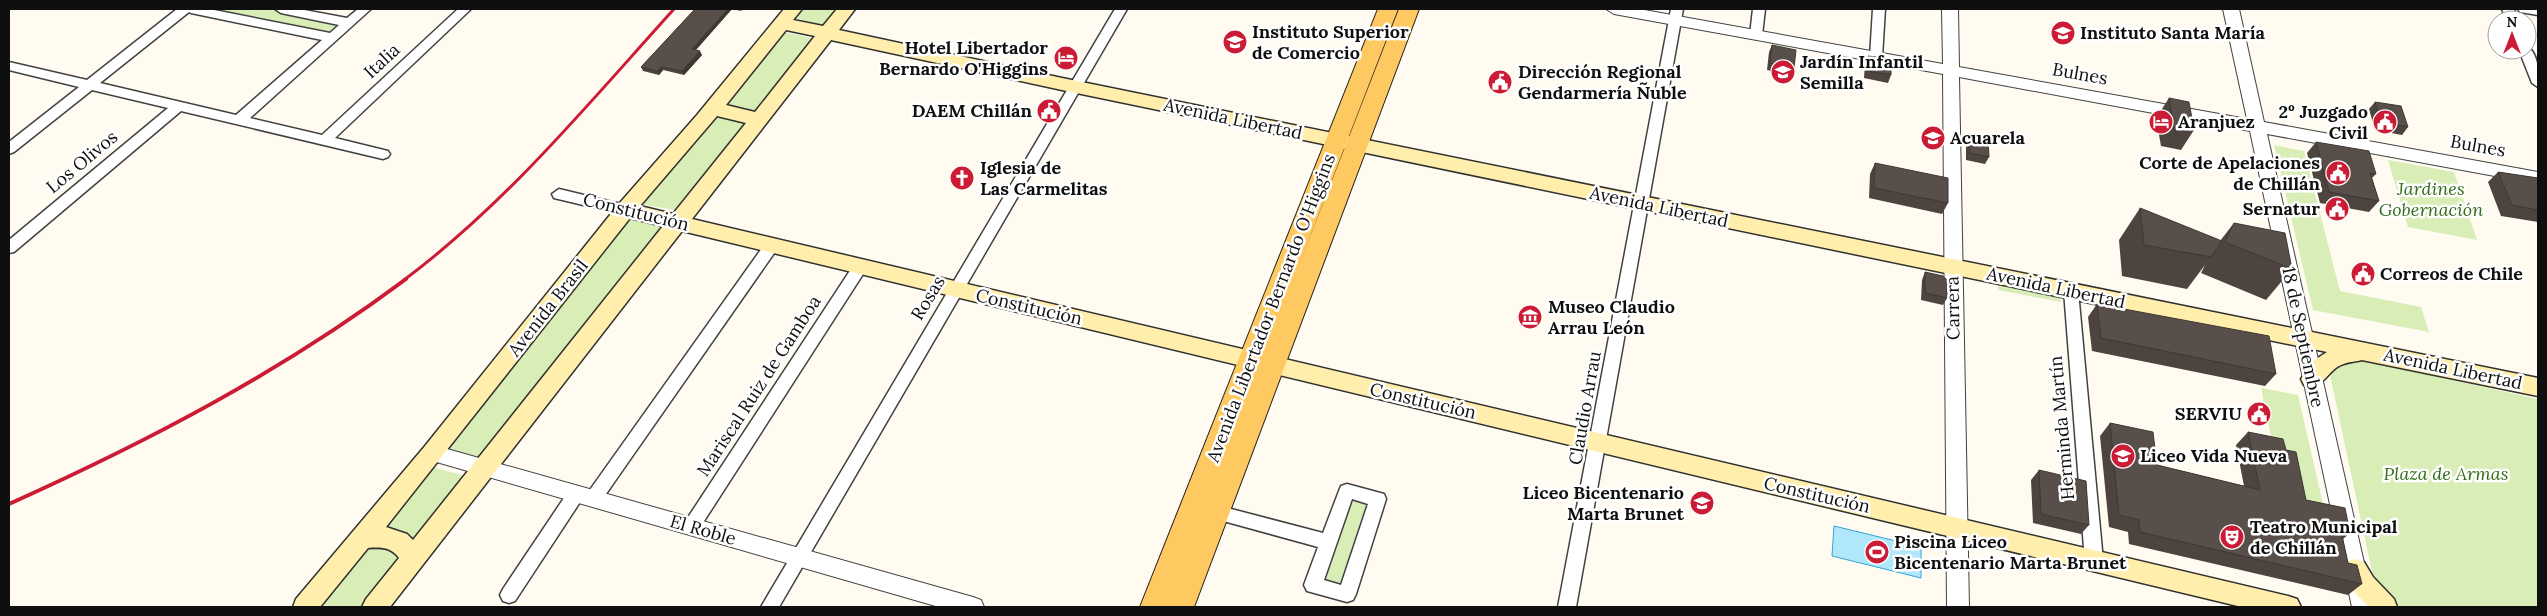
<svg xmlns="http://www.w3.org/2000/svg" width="2547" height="616" viewBox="0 0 2547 616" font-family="Lora,serif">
<rect width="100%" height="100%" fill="#fffbf1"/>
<path fill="#d9edb7" d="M208,9H272L341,23L329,33Z
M802,9H840L826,26L794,18Z
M783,32L816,39L674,210L641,204Z
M2274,145L2304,151L2340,291L2421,307L2429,332L2313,310Z
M2388,160L2454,172L2477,240L2408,227Z
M629,219L665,228L482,461L444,451Z
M1998,282L2060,295L2061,302L1998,290Z
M2338,360H2360L2538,399V607H2396L2386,599L2374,581L2330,375V368Z
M2261,388L2298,395L2326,517L2299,512L2276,460Z
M432,467L469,477L367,607H317Z
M1348,493L1374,500L1345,590L1318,582Z"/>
<path fill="#b1e7fb" stroke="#32a6d8" d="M1834,526L1921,547V578L1832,556Z"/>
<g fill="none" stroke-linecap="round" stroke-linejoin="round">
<defs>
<path id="minor" d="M177,9H209L330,33L339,25L281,13L275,9H299L347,18L358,9H371L250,118L322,135L458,9H471L335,138L388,151L390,154L388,157L383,159L181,111L14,252L9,253V240L168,108L92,90L14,152L9,154V142L79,87L9,70V62L87,80ZM189,12L191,13L322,40L236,115L100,83Z
M1115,9H1127L779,607H761Z
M1671,9H1683L1576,607H1558Z
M1753,9H1765L1762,35L1756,39L1750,35Z
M1873,9H1885L1882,57L1876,61L1870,57Z
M2502,9H2514L2518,20H2506Z
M2518,9H2538V15L2520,12Z
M2527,46C2539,54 2539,75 2538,87L2532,83L2519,50H2527Z
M559,189L625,205L632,210L625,215L554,198L552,194Z
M772,240L779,245L777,249L599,504L593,506L587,504L585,499L587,494L767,241Z
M860,262L865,263L867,267L865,271L697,532L691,534L685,532L683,527L685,522L855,263Z
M2071,285L2076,287L2078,291L2103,561L2100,566L2094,569L2088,566L2085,561L2064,291L2066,287Z
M1347,484L1384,494L1386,499L1356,594L1353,600L1347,602L1307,591L1304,585L1318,547L1216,519L1210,517L1208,512L1210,507L1216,505L1323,533L1339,491L1341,486ZM1352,499L1368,504L1341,585L1324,580Z
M576,487L582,489L584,494L582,499L515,601L509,603L503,601L500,595L503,589L570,489Z"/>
<path id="tertiary" d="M1606,9H1639L1943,64L1942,9H1958L1959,67L2247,119L2223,9H2239L2264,122L2538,172V184L2267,134L2374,607H2352L2250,131L1959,77L1969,607H1947L1943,74L1614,14Z
M433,445L973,597L981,600L984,607H939L433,461L426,459L423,453L426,447Z"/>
<path id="secondary" d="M784,9H802L793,20L823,26L837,9H855L839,30L1062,78L2538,378V396L2362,360C2354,362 2346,362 2339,366C2325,374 2322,391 2304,385L2301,379L2313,361L2327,352L1062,90L831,40L692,219L2288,596L2297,599L2301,607H2242L682,231L390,607H362L366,599L399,558C391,547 381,547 368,548L320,607H293L296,599L425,446L618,205L697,115ZM786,30L815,36L755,112L726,105ZM717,116L746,123L673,214L640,206ZM630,218L663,226L413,540L407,534L386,527Z
M2355,559L2364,562L2373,577L2394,599L2397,607H2369L2355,593L2343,570L2346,562Z"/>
<path id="primary" d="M1378,9H1398L1299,265L1399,9H1419L1194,607H1140Z"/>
</defs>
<use href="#minor" stroke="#424242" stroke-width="3"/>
<use href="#tertiary" stroke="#424242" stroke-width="2"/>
<use href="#secondary" stroke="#313131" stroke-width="3"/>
<use href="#primary" stroke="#202020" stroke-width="2"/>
<use href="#minor" fill="#fff" fill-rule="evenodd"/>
<use href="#tertiary" fill="#fff" fill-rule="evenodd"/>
<use href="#secondary" fill="#ffeeac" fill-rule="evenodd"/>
<use href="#primary" fill="#ffc961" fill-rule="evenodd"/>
<path stroke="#cb1b35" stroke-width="3" d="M404,280C507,203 588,104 674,9"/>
<path stroke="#cb1b35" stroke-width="4" d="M9,504C149,441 283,371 406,279"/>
</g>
<path fill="#4d4440" d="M695,9H743L741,11L732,9L696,50L702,55L684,75L663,70L659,75L643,71L641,67Z
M1772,45L1794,68L1791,75L1767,70L1769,52Z
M1868,56L1891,75L1888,83L1864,78L1865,63Z
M2169,98L2194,130L2181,150L2161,146L2156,118Z
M2375,102L2408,127L2402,135L2375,130L2369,109Z
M1969,134L1989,157L1985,164L1966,160V141Z
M2316,142L2376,174L2372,178L2379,201L2369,212L2320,203L2307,153Z
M1875,163L1948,203L1942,214L1869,198L1870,174Z
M2498,172L2538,178V222L2501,216L2488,182Z
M2140,208L2220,241L2234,223L2292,269L2266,300L2201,273L2205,265L2187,289L2122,276L2119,240Z
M1925,272L1947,298L1943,305L1921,300L1922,280Z
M2097,304L2276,374L2265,386L2092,351L2088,317Z
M2110,423L2157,465L2244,486L2236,445L2248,432L2286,450L2306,500L2350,533L2343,539L2348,563L2362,584L2348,595L2129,544L2128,532L2109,527L2100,436Z
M2039,470L2089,525L2081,534L2033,523L2031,480Z"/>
<path fill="#3e3734" d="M728,9H732L693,53L692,49Z
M700,51L702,55L684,75L682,71Z
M661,67L663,70L659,75L658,71Z"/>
<path fill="#594f4a" stroke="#3e3734" d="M695,9H728L692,49L700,51L682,71L661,67L658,71L641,67Z
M1772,45L1796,50L1794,68L1770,63Z
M1868,56L1891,59V75L1868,71Z
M2169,98L2189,102L2194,130L2174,127Z
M2375,102L2401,106L2408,127L2381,122Z
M1969,134L1988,137L1989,157L1970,153Z
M2316,142L2369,151L2376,174L2370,173L2379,201L2329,192Z
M1875,163L1948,178V203L1874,188Z
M2498,172L2538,178V210L2512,205Z
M2140,208L2222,241L2211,257L2144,245Z
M2234,223L2285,233L2292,269L2225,242Z
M1925,272L1943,276L1947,280V298L1925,293Z
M2097,304L2269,336L2276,374L2101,338Z
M2110,423L2153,432L2157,465L2260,490L2248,432L2283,439L2286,450L2296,452L2306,500L2345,508L2350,533L2341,531L2348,563L2357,565L2362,584L2140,532L2139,520L2119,515Z
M2039,470L2086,481L2089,525L2041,514Z"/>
<defs>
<symbol id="school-disc" viewBox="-11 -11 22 22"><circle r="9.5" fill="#cb1b35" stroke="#fff"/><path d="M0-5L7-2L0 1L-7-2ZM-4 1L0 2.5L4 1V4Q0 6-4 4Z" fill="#fff"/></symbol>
<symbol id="university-disc" viewBox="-11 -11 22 22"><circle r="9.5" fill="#cb1b35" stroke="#fff"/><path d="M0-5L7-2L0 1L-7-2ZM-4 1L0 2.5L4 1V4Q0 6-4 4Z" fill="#fff"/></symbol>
<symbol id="hotel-disc" viewBox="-11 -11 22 22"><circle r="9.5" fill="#cb1b35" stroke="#fff"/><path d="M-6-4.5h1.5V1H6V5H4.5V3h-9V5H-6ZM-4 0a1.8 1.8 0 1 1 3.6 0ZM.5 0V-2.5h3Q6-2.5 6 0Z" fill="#fff"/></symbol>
<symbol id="civic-disc" viewBox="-11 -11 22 22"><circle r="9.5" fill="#cb1b35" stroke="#fff"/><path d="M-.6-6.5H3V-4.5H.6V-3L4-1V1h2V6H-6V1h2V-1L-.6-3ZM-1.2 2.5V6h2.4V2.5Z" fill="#fff"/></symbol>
<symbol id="church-disc" viewBox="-11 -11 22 22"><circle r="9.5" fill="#cb1b35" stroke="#fff"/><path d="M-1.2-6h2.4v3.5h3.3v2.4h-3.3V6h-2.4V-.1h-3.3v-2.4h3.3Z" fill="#fff"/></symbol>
<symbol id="museum-disc" viewBox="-11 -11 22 22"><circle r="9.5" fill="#cb1b35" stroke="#fff"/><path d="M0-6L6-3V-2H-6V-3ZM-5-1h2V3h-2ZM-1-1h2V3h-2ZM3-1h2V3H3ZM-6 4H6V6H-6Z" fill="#fff"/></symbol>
<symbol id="theatre-disc" viewBox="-11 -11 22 22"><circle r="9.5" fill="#cb1b35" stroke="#fff"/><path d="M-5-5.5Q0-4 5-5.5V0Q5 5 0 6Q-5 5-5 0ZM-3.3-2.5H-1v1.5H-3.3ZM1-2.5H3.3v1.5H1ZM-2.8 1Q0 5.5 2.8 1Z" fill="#fff"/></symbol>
<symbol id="stadium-disc" viewBox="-11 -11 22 22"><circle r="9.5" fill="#cb1b35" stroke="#fff"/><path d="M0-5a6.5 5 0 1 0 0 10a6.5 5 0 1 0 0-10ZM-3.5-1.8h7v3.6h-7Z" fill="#fff"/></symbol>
</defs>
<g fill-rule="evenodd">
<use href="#school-disc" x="2049" y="19" width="28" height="28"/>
<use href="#university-disc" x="1221" y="28" width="28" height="28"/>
<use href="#hotel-disc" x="1052" y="44" width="28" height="28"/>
<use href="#school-disc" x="1769" y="58" width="28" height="28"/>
<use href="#civic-disc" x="1486" y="68" width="28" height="28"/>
<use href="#civic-disc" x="1035" y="97" width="28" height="28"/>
<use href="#hotel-disc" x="2147" y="108" width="28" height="28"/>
<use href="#civic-disc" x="2371" y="108" width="28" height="28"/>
<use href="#school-disc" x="1919" y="124" width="28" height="28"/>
<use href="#civic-disc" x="2324" y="159" width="28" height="28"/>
<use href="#church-disc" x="948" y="164" width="28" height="28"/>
<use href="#civic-disc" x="2323" y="195" width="28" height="28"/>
<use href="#civic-disc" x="2349" y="260" width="28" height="28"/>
<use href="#museum-disc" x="1516" y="303" width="28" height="28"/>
<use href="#civic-disc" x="2245" y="400" width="28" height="28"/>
<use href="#school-disc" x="2109" y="442" width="28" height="28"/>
<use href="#school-disc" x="1688" y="489" width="28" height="28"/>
<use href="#theatre-disc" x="2218" y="523" width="28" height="28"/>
<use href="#stadium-disc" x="1863" y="538" width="28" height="28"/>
</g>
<g text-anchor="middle" stroke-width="5" stroke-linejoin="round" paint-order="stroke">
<g font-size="18" font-weight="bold" fill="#0f0f0f" stroke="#fff" text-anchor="start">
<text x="1252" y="38">Instituto Superior<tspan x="1252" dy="21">de Comercio</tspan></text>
<text x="2080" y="39">Instituto Santa María</text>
<text x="1048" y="54" text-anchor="end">Hotel Libertador<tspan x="1048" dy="21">Bernardo O'Higgins</tspan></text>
<text x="1800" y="68">Jardín Infantil<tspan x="1800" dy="21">Semilla</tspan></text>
<text x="1518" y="78">Dirección Regional<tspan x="1518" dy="21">Gendarmería Ñuble</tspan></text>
<text x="1032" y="117" text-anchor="end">DAEM Chillán</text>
<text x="2368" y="118" text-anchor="end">2º Juzgado<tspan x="2368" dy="21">Civil</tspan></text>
<text x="2178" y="128">Aranjuez</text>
<text x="1950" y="144">Acuarela</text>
<text x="2320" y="169" text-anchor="end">Corte de Apelaciones<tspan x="2320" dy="21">de Chillán</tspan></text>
<text x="980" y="174">Iglesia de<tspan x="980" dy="21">Las Carmelitas</tspan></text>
<text x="2320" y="215" text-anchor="end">Sernatur</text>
<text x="2380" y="280">Correos de Chile</text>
<text x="1548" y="313">Museo Claudio<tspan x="1548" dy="21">Arrau León</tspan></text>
<text x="2242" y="420" text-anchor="end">SERVIU</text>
<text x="2140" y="462">Liceo Vida Nueva</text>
<text x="1684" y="499" text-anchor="end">Liceo Bicentenario<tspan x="1684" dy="21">Marta Brunet</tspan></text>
<text x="2250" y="533">Teatro Municipal<tspan x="2250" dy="21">de Chillán</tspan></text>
<text x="1894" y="548">Piscina Liceo<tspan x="1894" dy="21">Bicentenario Marta Brunet</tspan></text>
</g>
<g font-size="18" fill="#0f0f0f" stroke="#fff">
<text transform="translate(382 61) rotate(-43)" y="6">Italia</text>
<text transform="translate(2080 74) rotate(10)" y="6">Bulnes</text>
<text transform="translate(1233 119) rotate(12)" y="6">Avenida Libertad</text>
<text transform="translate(2478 146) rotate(10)" y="6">Bulnes</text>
<text transform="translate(82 162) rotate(-40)" y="6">Los Olivos</text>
<text transform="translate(1659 207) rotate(12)" y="6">Avenida Libertad</text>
<text transform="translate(636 212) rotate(14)" y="6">Constitución</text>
<text transform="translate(2056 288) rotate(12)" y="6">Avenida Libertad</text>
<text transform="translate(928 298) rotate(-59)" y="6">Rosas</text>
<text transform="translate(1029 307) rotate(13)" y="6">Constitución</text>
<text transform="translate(548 308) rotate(-52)" y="6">Avenida Brasil</text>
<text transform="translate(1271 308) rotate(-69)" y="6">Avenida Libertador Bernardo O'Higgins</text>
<text transform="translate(1953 308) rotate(-91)" y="6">Carrera</text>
<text transform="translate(2303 337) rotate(78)" y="6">18 de Septiembre</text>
<text transform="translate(2453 369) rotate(12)" y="6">Avenida Libertad</text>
<text transform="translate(759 386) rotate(-57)" y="6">Mariscal Ruiz de Gamboa</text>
<text transform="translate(1423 401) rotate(13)" y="6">Constitución</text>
<text transform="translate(1585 408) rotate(-80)" y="6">Claudio Arrau</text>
<text transform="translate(2062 428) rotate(-95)" y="6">Herminda Martín</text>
<text transform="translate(1817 495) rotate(13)" y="6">Constitución</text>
<text transform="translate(703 530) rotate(16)" y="6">El Roble</text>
</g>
<g font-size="18" font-style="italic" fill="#336d19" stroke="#fff">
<text x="2431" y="195">Jardines<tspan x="2431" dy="21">Gobernación</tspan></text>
<text x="2446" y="480">Plaza de Armas</text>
</g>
</g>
<rect width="2547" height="616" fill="none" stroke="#0f0f0f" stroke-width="20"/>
<g transform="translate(2512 35)"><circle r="24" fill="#ffffff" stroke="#9f9f9f"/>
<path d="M0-4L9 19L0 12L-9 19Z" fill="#cb1b35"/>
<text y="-8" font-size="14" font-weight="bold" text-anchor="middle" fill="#0f0f0f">N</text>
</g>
</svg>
